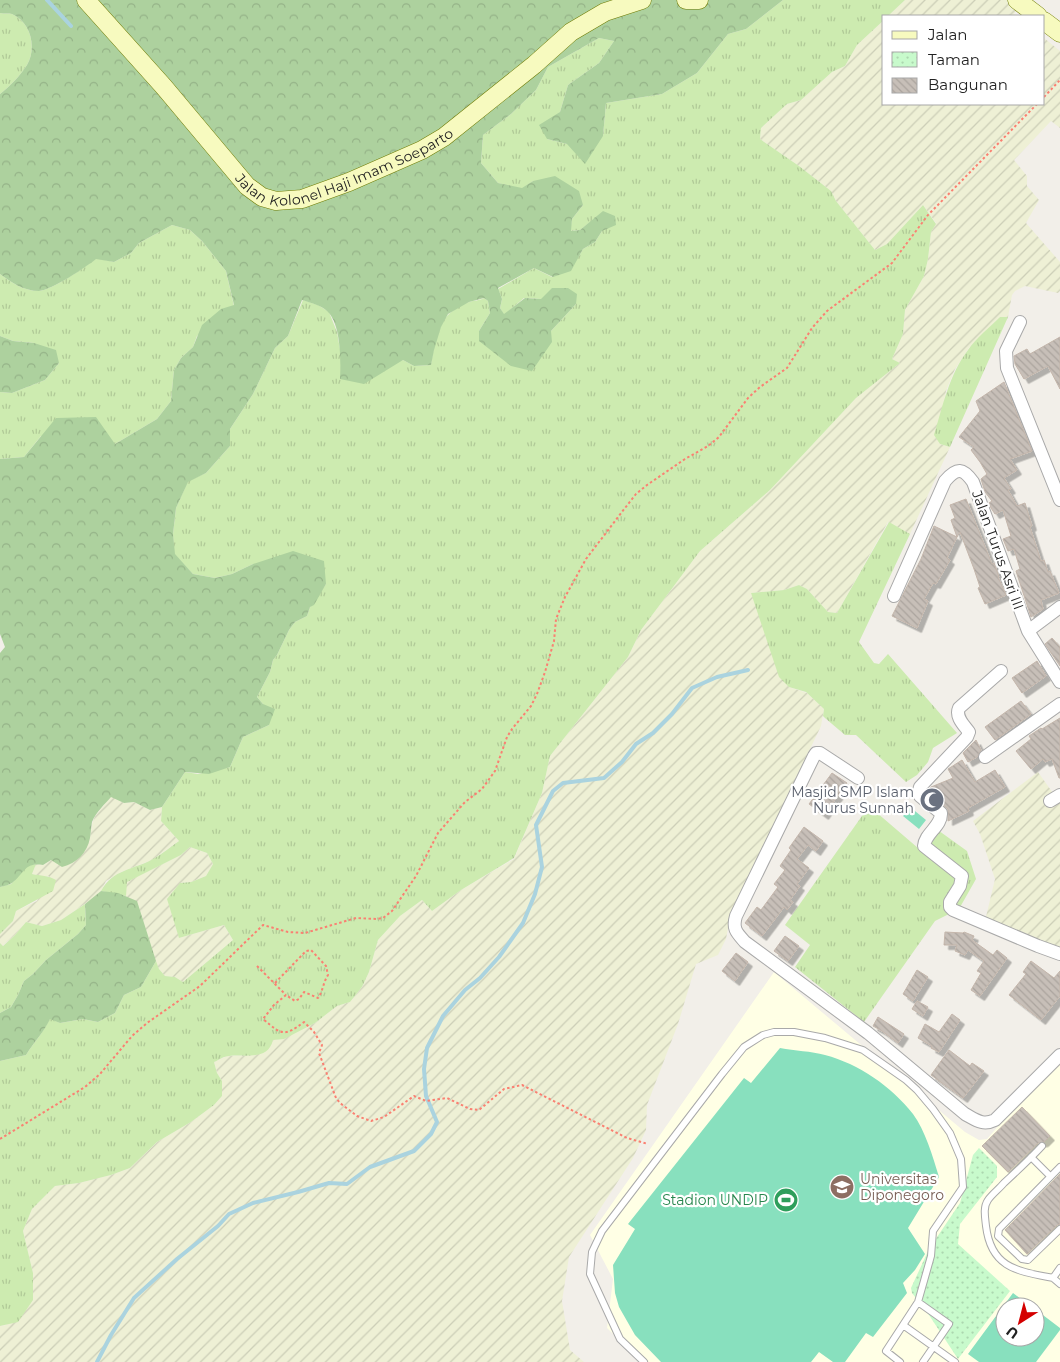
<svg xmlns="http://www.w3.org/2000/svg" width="1060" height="1362" viewBox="0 0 1060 1362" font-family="Montserrat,sans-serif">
<defs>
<pattern id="farmland-furrows" width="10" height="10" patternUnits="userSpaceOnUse" patternTransform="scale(1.25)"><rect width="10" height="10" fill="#eef0d5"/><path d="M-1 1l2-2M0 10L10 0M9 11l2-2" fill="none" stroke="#ccceb7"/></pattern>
<pattern id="grass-tufts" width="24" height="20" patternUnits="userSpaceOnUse" patternTransform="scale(1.25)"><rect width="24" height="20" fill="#cdebb0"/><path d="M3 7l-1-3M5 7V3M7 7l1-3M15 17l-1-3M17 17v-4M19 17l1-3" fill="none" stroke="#b0c997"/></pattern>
<pattern id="forest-crowns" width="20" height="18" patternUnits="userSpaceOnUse" patternTransform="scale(1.25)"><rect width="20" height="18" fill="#add19e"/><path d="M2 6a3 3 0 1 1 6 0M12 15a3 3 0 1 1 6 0" fill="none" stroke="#95b388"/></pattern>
<pattern id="park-dots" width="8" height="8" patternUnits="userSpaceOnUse" patternTransform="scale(1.25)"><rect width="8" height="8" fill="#c8facc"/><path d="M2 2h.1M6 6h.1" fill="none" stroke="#acd6af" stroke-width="1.8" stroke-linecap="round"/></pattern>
<pattern id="building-back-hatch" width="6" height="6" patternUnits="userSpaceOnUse" patternTransform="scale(1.25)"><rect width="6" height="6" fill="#c7bfb8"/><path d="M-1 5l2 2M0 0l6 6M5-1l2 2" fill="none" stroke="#aba49e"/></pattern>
<filter id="shadow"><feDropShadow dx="4.5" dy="4.5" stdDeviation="0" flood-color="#0004"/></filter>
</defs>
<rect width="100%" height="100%" fill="#f2efe9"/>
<path fill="#ffffe5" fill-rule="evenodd" d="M774,972L965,1132L979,1140L987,1139L1025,1095L1060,1063V1362H642L607,1328L613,1279L590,1235ZM1005,1307H1035V1337H1005Z"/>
<path fill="url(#farmland-furrows)" d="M905,0H1024L1014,14L1016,16H888Z
M884,20V104H1044V38L1060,51V128L1051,121L1014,160L1027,176V186L1039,200L1026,223L1060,262V291L1058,293L1025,286L1015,291L1012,295L1008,317H1000L969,348L955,369L946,391L944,402L940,444L950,447L910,534L888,522L837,613L828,612L807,589L799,585L784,590L751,593L789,687L807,693L824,709L821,726L730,917L726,939L718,955L696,964L678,1024L647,1105L646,1130L633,1158L569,1257L562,1301L570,1350L584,1362H0V1326L6,1325L33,1273L23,1231L32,1209L55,1186L79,1183L111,1175L130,1168L157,1142L191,1122L214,1105L222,1096V1081L217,1073L214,1062L227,1056L256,1055L273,1040L315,1023L337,1006L350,1002L362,987L369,972L378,940L400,916L422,900L432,911L461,890L514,859L542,793L550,756L628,657L641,630L700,551L770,490L856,398L900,363L892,359L903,334L905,310L924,276L928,259L931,232L936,223L923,205L887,244L875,250L836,201L831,191L799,166L760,139L761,128L787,104L801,100L832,72L845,66L857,45Z
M1038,772L1060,803V951L985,921L995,879L980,834L973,821Z
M111,796L124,803L134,802L150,810L162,807L161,821L179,841L152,860L121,872L106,881L101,891L95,897L61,920L42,926L26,922L15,935L2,946L0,943V934L13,921L16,911L37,901L49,876L43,877L32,874L36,864L43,865L51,860L70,864L77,859L90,838L92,824L95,816Z
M190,847L207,853L213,864L206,876L191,882L180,883L179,938L224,925L233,940L183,982L175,977L165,976L159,969L126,896V882L181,855Z"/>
<path fill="url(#grass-tufts)" d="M783,0H905L888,16H884V20L857,45L845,66L832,72L801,100L787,104L761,128L760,139L799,166L831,191L836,201L875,250L887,244L923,205L936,224L931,232L928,259L924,276L905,310L903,334L892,359L900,363L856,398L770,490L700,551L641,630L628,657L550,756L542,793L514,858L461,890L432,911L422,900L400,916L378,940L369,972L362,987L350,1002L337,1006L315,1023L284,1039L273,1040C268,1061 245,1054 229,1056C224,1056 219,1060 214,1062L217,1073L222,1081V1096L214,1105L191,1122L157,1142L130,1168L111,1175L79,1183L55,1186L32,1209L23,1231L33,1273V1300L18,1322L0,1326V1061L26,1055C34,1042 44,1032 50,1018L60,1023L83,1019L98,1022L115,1013L124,995L141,987L156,961L159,969L165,976L175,977L183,982L233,940L224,925L179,938L167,899L180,883L191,882L206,876L213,864L207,853L190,847L181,855L127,882L126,896L101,891C113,869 133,870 153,859C162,854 170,847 179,841L161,821L162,807L185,772L198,774L230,767L243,737L269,725L263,704L257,697L270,672L273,660L277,655L289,630L295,622L307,616L310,607L326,584L253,564L232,574L215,578L193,574L174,554L173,534L176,508L188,481L206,473L230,446V429L253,394L275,348L288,336L303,300L318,305L329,312L337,332L341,355V379L403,360L414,366L431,365C433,351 438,324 449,314C453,310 463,304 469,302C474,300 479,301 484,298L488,301L490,313L479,331H551L576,304L541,299L524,298L504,315L500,308L502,299L498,289L534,268L552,277L579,256L583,249L595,242L602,231L603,212L580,230L570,231L572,219L583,205L533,181L522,189L498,183L481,163L483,135L511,114L536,90L548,67L599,38L614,41L599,63L568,85L560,112L547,139L567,144L603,136L606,103L662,94L697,73L728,34L746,29Z
M0,13C4,14 9,13 12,14C31,22 37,48 27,65C20,76 10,86 0,94Z
M172,225L190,230L202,241L226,271L234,306L197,336L193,347L181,358L174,370L171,401L157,419L115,444L41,436L24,457L0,459V392L12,393L45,380L59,363L34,343L13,341L0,336V274C12,283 24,291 39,291C52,290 86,267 96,258L114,262L131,253L139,243Z
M1000,317H1008L950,447L940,444L934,435C943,405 949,375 968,350C976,338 990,327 1000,317Z
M889,522L910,534L859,642L874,663L879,664L888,654L957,733L933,748L928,762L917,775L906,782L856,735H845L825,718L823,716L824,709L806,692L789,687L779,677L751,593L784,590L799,585L807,589L828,612L837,613Z
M869,806L918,848L935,828L967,851L976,879L959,909L935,921L864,1022L795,967L810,945L785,925Z
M36,864L32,874C41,876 48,875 56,880L53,891L16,911L13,921L0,934V887L11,884L27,866Z
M85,904L86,925L78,934L46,960L33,974L24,981L18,995L11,1007L0,1013V943L3,946L15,935L26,922L42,926L61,920Z"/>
<path fill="url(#forest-crowns)" d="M0,0H783L746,29L728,34L697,73L662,94L606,103L603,136L585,164L567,144L547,139L539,125L560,112L568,85L599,63L614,41L599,38L548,67L536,90L511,114L483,135L481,163L498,183L522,188L533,181L555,176L579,191L583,205L572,219L571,231L580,230L603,211L615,216L616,225L602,231L595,242L583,249L571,271L553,277L534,268L498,288L502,299L500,308L504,314L525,298L541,299L552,288H568L577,294L576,304L551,331L552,342L532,371L511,366L479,341V331L490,313L488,301L484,298L469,302L448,314L441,327L434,350L431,365L414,366L403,360L364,384L340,379C341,361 341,323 327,311C321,305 311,303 302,300L288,336L275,348L253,394L230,429V446L206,473L188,482L176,508L173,534L175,554L193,574L215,578L232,574L253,564L293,551L324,561L326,584L314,605L310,607L307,616L295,622L289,630L277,655L273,660L270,672L257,697L263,704L275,709L269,725L243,737L230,767L209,774L185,772L162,807L150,810L134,802L124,803L111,797C105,804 96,812 92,822C91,827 91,832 90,838C87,853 77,863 62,867L51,860L43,865C24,862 25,873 12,883C9,885 4,886 0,887V653L5,647L0,634V459L24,457L56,418L96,417L115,444L157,419L171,401L174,370L181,358L193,347L202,325L221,309L234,305L226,271L202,241L190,230L172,225L139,243L131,253L114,262L96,259C86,267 52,290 39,291C24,291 12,283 0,274V94C10,86 20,76 27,65C37,48 31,22 12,14C9,13 4,14 0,13Z
M0,336L13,341L34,343L56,350L59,363L45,380L12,393L0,392Z
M101,891L118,893L137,901L156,961L141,987L124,995L115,1013L98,1022L83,1019L60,1023L50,1019C44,1032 34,1042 26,1055L0,1061V1013L11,1007L18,995L24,981L33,974L46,960L78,934L86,925L85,904Z"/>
<path fill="url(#park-dots)" d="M979,1148L997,1166V1177L960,1224L958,1244L1010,1291L958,1359L929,1315L912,1293L911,1288L929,1249L960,1203L973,1155Z"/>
<path fill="#88e0be" d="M910,807L926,820L919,829L903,816Z
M780,1048C795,1051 811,1051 825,1055C859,1064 891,1086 913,1114C925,1130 933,1157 939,1177L908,1228L925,1254L915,1270L903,1283L907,1293L873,1337L866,1333L845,1362H833L819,1352L811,1362H661L635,1335L619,1307L615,1293L613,1265L635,1229L628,1224L744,1078L751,1083Z
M1013,1293L1032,1307H1005V1337H1035V1309L1060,1328V1330L1036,1362H979L968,1354Z"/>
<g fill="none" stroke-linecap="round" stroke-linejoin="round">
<path stroke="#aad3df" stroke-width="4" d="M47,0L71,26
M97,1362L111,1335L134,1298L177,1259L218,1226L229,1214L253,1203L298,1192L329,1183L347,1184L370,1167L414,1151L431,1134L437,1122L426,1096L424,1069L427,1048L443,1016L465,990L480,978L499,957L523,923L535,894L542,867L536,825L553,791L563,783L604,778L622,762L636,744L653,733L672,714L692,688L717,677L748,670"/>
</g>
<path fill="url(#building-back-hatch)" stroke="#c4b6ab" filter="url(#shadow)" d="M1060,337V389L1048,366L1024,379L1015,364L1014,356L1027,349L1030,354Z
M1004,382L1032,451L1010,459L1017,470L1004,478L1011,489L1008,490L1017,506L1025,503L1032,526L1030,527L1041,561L1044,560L1048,572L1050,571L1059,593L1041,600L1043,609L1031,617L1016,571L1020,569L1014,549L1008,551L1003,539L1011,536L1003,510L995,514L991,508L989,503L992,501L985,492L981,479L987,474L980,462L971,450L974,447L959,437L980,411L976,401Z
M966,499L992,564L994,563L999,577H998L1006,595L985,604L978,588L980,587L974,569L960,532L957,537L951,520L955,518L950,505Z
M934,526L957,537L947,558L950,560L936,584L933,583L924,599L928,601L917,628L892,616L921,559Z
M1052,638L1060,647V666L1045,644Z
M1037,661L1046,676L1022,693L1012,678Z
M1021,701L1031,714L995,740L985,727Z
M1060,718V778H1059L1052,759L1045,762L1043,759L1031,769L1016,751L1031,739L1029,736L1041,728L1042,729Z
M976,740L981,750L977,757L968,762L963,753Z
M962,760L975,782L995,770L1005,787L968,808L969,811L948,821V809L927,791L931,787L953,778L948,769Z
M832,773L847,783L824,815L809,804Z
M804,827L823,841L816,851L808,845L797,859L809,868L797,884L800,886L790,900L793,902L787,910L784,907L762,936L745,923L757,907L761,910L778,887L774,884L785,870L780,866L791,850L789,848Z
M945,932L963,933L964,932L974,936L972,940L993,955L997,950L1007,958L980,996L971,990L981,973L977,971L984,961L968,950L965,955L955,951L957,945H944Z
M785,936L799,946L788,961L774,951Z
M736,953L748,962L735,981L722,971Z
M1031,961L1054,978L1060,971V996L1041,1020L1009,995L1026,974L1023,972Z
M917,970L928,977L913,1001L903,994Z
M917,1001L928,1007L923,1016L912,1009Z
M952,1014L960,1020L939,1052L931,1048L932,1046L918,1038L925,1024L939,1032Z
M878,1017L904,1034L898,1043L882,1031L873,1026Z
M949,1050L970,1066L972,1063L984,1071L963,1098L931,1075Z
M1022,1107L1050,1136L1044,1142L1038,1143L1008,1172L982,1146Z
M1060,1174V1224L1057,1225L1027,1254L1005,1230Z"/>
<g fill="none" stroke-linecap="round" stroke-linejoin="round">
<defs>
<path id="service" d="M1042,1146C1030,1159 1017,1171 1004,1183C999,1189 992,1194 988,1200C983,1207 985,1217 986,1226C991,1268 1017,1271 1053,1278
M1031,1157L1050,1176
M1060,1167L999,1229L998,1236L1022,1259L1028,1260L1060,1229
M1060,1268L1053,1278L1060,1284
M918,1302L949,1324L923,1362
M644,1362L620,1339L590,1274L592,1252L602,1231L722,1074L744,1047L763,1035L774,1032H794L825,1038L863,1050L906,1080L917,1090L933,1109L950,1133L961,1159L963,1187L933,1231L931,1256L918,1302L903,1325L955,1362
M900,1362L886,1351L903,1325"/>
<path id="minor" d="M1020,322L1006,351L1007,368L1060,500
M894,596L945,481C957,467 963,468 973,482L1028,631
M1060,607L1028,631L1060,682
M1001,671L959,708C955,717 964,725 969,732L967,737L920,787L919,791L920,796L941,813C942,826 925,833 924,846L962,876L960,886L950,902V907L953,910L1038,946L1060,954
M985,757L1060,704
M858,778L820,753H816L814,756L736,916C732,929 737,933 745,942L868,1033L965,1114C976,1120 983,1126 995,1120L1060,1055
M1050,801L1060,795"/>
<g id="secondary">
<path id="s1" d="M86,0L164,87L247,186L262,197L276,201L302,199L349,182L422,150L444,137L534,65L571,32L605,12L642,0"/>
<path d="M686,0H699"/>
<path d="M1017,0L1038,16"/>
<path d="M1044,21L1060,33"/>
</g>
</defs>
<use href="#service" stroke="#a9a9a9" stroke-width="8"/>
<use href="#minor" stroke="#a9a9a9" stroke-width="14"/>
<use href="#secondary" stroke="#707d05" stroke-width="19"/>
<path stroke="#fa8072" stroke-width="2" stroke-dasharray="2.5 2.5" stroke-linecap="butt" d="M1044,97L1060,80
M257,966L286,995
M275,983L306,951L311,950L326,966L328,975C323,983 323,991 318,998L304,992L299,999L295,1001L286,995L274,1005L263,1019C282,1035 284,1037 304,1022L314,1032L322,1045L319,1053L336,1098L340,1103L357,1116L371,1121L384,1117L414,1096L426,1101L447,1098L470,1109L479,1110L504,1089L522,1085L627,1138L648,1144
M0,1139L85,1087L100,1074L132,1036L147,1023L200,986L263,925L288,932L305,933L356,918L376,919L383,918L392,911L416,876L438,833L465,802L482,789L495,771L507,737L512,729L531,706L537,694L545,672L554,641L556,619L565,597L586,559L625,508L636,494L647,485L685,459L708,446L719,437L748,398L760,387L787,368L812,328L827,311L892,263L928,215L1037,104"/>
<use href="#service" stroke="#fff" stroke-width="6"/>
<use href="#minor" stroke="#fff" stroke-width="12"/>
<use href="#secondary" stroke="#f7fabf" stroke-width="18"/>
</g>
<defs>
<symbol id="mosque-disc" viewBox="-11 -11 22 22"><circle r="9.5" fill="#6b7280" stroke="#fff"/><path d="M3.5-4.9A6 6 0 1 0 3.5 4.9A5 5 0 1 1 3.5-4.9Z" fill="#fff"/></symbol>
<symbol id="university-disc" viewBox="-11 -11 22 22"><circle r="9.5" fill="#8d6e63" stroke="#fff"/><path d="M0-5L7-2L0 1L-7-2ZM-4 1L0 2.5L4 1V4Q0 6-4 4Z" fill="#fff"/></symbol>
<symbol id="stadium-disc" viewBox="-11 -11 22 22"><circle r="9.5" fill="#2e9e5b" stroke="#fff"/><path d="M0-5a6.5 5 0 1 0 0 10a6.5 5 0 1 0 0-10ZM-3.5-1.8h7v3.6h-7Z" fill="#fff"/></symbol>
</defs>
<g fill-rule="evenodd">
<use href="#mosque-disc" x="918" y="786" width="28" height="28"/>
<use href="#university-disc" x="828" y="1173" width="28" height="28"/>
<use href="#stadium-disc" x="772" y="1186" width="28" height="28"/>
</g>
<g text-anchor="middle" stroke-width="4.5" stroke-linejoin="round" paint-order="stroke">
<g font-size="14" fill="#222" stroke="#fff">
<text dy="5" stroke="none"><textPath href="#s1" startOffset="351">Jalan Kolonel Haji Imam Soeparto</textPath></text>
<text transform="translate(998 550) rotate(70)" y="5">Jalan Turus Asri III</text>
</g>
<g font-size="14" fill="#5b616d" stroke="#fff" text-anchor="end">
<text x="914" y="797">Masjid SMP Islam<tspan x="914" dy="16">Nurus Sunnah</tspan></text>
</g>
<g font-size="14" fill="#785e54" stroke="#fff" text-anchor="start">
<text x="860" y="1184">Universitas<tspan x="860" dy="16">Diponegoro</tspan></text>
</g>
<g font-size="14" fill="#27864d" stroke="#fff" text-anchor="end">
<text x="768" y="1205">Stadion UNDIP</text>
</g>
</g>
<rect x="882" y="15" width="162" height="90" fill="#ffffff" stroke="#a7a7a7"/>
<rect x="892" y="31" width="25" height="8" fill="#f7fabf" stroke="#a7a7a7"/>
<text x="928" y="40" font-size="15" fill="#222222">Jalan</text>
<rect x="892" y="52" width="25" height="15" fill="url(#park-dots)" stroke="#a7a7a7"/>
<text x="928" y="65" font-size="15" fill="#222222">Taman</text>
<rect x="892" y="78" width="25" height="15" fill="url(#building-back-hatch)" stroke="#a7a7a7"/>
<text x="928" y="90" font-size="15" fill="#222222">Bangunan</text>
<g transform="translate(1020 1322) rotate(216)"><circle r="24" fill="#ffffff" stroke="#a7a7a7"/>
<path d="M0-4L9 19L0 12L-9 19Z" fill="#d40000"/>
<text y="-8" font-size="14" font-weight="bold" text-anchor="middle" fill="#222222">U</text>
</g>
</svg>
